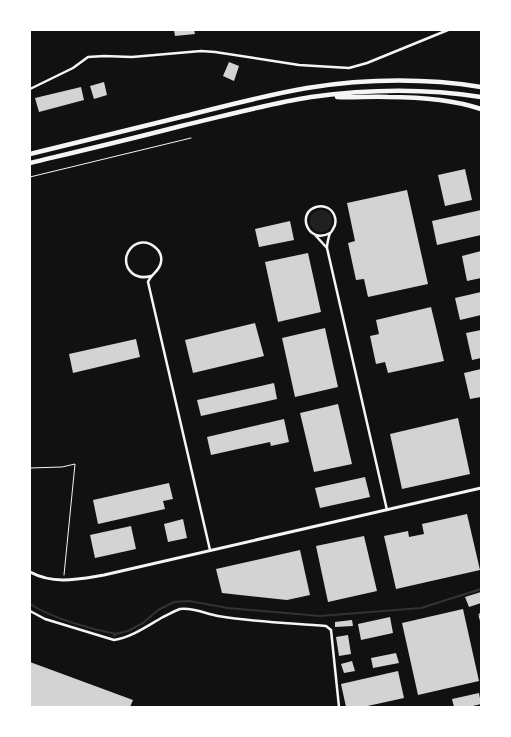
<svg xmlns="http://www.w3.org/2000/svg" width="511" height="737" viewBox="0 0 511 737" font-family="'Open Sans',sans-serif">
<rect width="100%" height="100%" fill="#111"/>
<path fill="#202020" d="M310 221a11 11 0 1 1 22 0a11 11 0 1 1-22 0Z"/>
<g fill="none" stroke-linecap="round" stroke-linejoin="round">
<path stroke="#333" stroke-width="2" d="M30,604C52,618 90,629 116,634
M114,636L116,634L128,631L143,623L158,610L174,602L189,601L228,608L320,616L421,608L481,589"/>
</g>
<path fill="#d3d3d3" d="M174,30H194L195,34L175,36Z
M229,62L239,66L234,81L223,76Z
M104,82L107,95L94,99L90,86Z
M81,87L84,100L39,112L35,98Z
M465,169L472,200L445,206L438,175Z
M407,190L428,284L368,297L364,279L356,280L348,243L355,241L347,203Z
M481,210V235L437,245L432,221Z
M290,221L294,240L259,247L255,229Z
M481,251V278L467,281L462,256Z
M308,253L321,312L278,322L265,262Z
M481,292V315L460,320L455,298Z
M431,307L444,361L388,373L385,362L376,364L370,336L379,334L376,320Z
M255,323L264,356L193,373L185,340Z
M325,328L338,387L295,397L282,338Z
M481,330V358L472,360L466,333Z
M136,339L140,357L73,373L69,354Z
M481,369V397L470,399L464,373Z
M274,383L277,399L201,416L197,400Z
M338,404L352,464L314,472L300,413Z
M458,418L470,474L402,489L390,434Z
M284,419L289,442L271,446L270,442L211,455L207,437Z
M365,477L370,497L320,508L315,488Z
M169,483L173,499L163,501L165,509L98,524L93,500Z
M467,514L480,570L396,589L384,536L408,531L409,537L424,534L422,524Z
M183,519L187,538L168,542L164,524Z
M131,526L136,549L95,558L90,535Z
M364,536L377,591L328,602L316,546Z
M300,550L310,595L287,600L222,593L216,569Z
M481,592V603L469,607L465,597Z
M463,609L479,681L418,695L402,623Z
M390,617L393,633L361,640L358,624Z
M352,620L353,626L335,627V622Z
M348,635L351,654L339,656L336,637Z
M396,653L399,663L373,668L371,658Z
M352,661L355,671L344,673L341,664Z
M30,662L133,700L130,707H30Z
M398,671L404,698L363,707H346L341,684Z
M479,693L481,704L469,707H454L452,699Z"/>
<g fill="none" stroke-linecap="round" stroke-linejoin="round">
<path stroke="#f5f5f5" stroke-width="1" d="M30,177L191,138
M30,468L62,467L75,464L64,575"/>
<path stroke="#f5f5f5" stroke-width="1" d="M481,612L479,615L481,623"/>
<path stroke="#f5f5f5" stroke-width="2.5" d="M30,89L73,68L88,57L104,56L132,57L201,51L215,52L299,65L349,68L367,63L448,30
M330,233C308,245 296,213 316,207C320,206 324,206 328,208C335,212 338,222 333,229C330,235 331,230 329,236C328,240 327,244 327,248L387,510
M316,236L327,248
M148,282L210,550
M148,282C151,274 160,271 161,262C162,257 160,251 156,248C138,231 115,257 132,273C138,278 144,278 151,276
M30,611L45,619L114,640C132,637 147,626 163,617C168,615 174,611 180,609C193,607 206,614 218,616C254,622 290,623 326,626L331,630L339,707"/>
<path stroke="#f5f5f5" stroke-width="3" d="M30,572C54,585 79,579 104,575L481,488"/>
<path stroke="#f5f5f5" stroke-width="4.5" d="M337,97C354,98 371,96 388,97C419,97 451,99 481,109
M30,154C82,141 133,129 185,116C225,106 266,95 307,88C364,79 424,78 481,87
M30,163C80,151 131,139 181,126C224,116 267,104 311,97C368,89 424,88 481,97"/>
</g>
<rect width="511" height="737" fill="none" stroke="#ffffff" stroke-width="62"/>
</svg>
